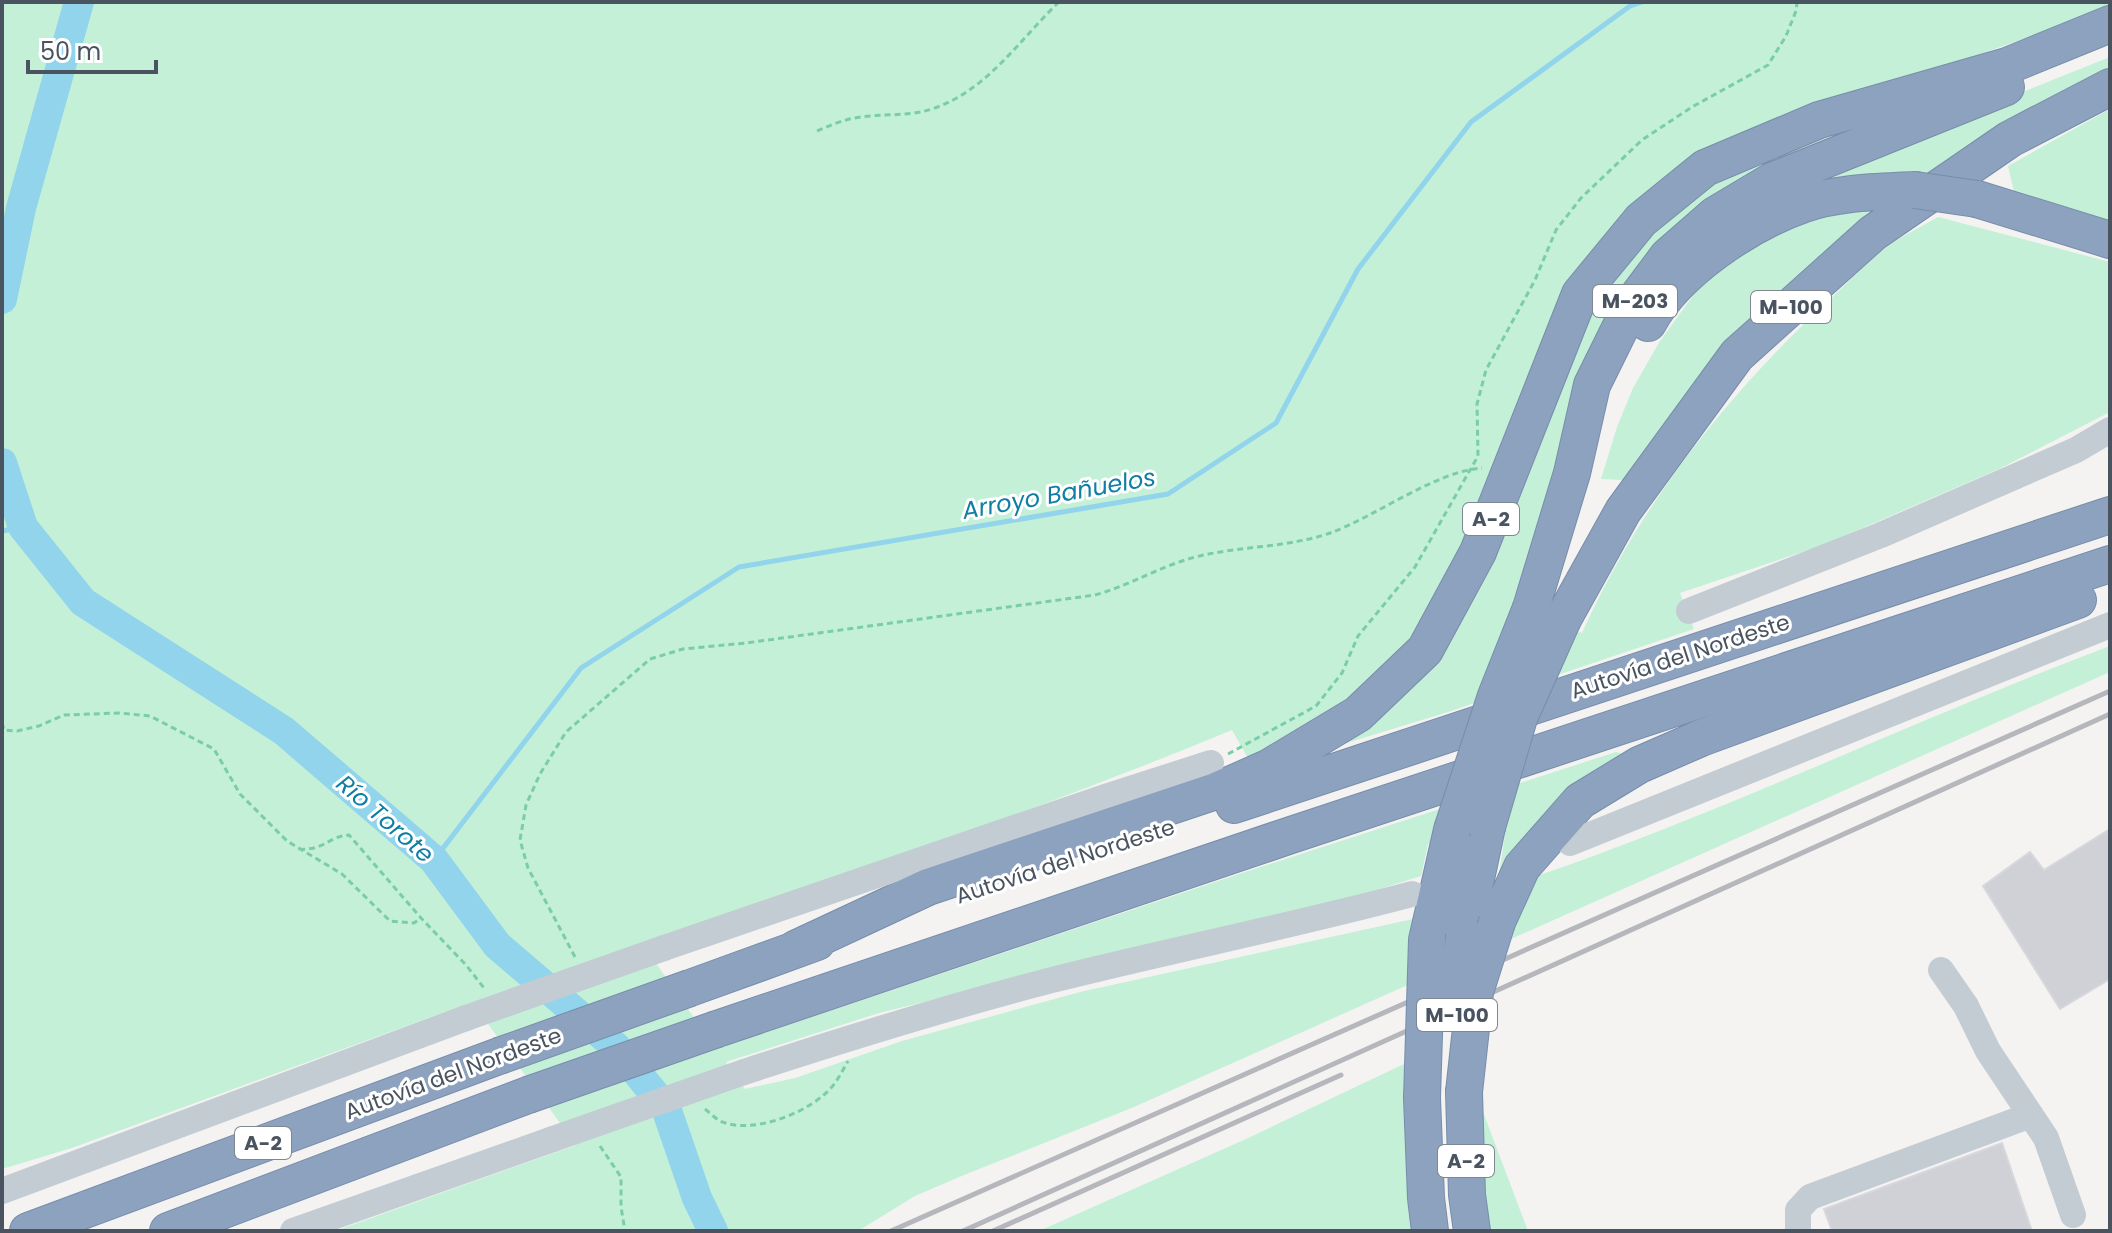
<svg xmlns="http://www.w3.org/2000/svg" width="2112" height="1233" viewBox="0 0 2112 1233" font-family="Poppins,sans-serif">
<rect width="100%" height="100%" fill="#f4f3f2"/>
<path fill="#c3f0d7" d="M2,2H2110V8L1961,61L1790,115L1687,159L1624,215L1435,615L1364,693L1252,765L1232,730C1039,810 841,877 644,946L716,1049L1248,871L1616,752L1630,756L1497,886L1506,829L1428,844L1421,876L1364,894L879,1013L726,1062L745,1089L795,1078L902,1041L1080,992L1413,919L1412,961L1514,922L1534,877C1730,810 1916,719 2110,646V672L1134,1107L964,1175L915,1196L858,1231H335L576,1145L472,1002L72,1148L2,1169Z
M2110,57V68L2019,114L1944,161L1864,222L1734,339L1678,406L1623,480L1601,479L1617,427L1633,388L1660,341L1700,286L1756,244L1795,189L1958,118Z
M1972,82L1638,275L1514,604L1582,633C1639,506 1725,397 1827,302C1845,285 1862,267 1880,252C1897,238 1919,228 1938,217L2110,262V412L1999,469L1823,545L1680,593L1694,629L1448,712L1314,753L1371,715L1616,260L1724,166Z
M2110,109V222L2014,192L2008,166Z
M1404,1064L1415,1231H1039L1246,1139Z
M1477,1096L1528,1231H1484Z"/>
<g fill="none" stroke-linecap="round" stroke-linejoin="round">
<path stroke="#91d4eb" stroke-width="5" d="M2,531L23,527
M434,860L581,668L739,567L1168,494L1276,423L1358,269L1471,122L1630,6L1642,2"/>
<path stroke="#91d4eb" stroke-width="30" d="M2,299L21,208L79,2
M2,463L23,527L83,602L284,731L434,860L497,945L616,1047L666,1108L697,1198L713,1231"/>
</g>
<path fill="#cfd1d6" stroke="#d7d8dd" stroke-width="2" d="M2110,829V979L2060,1009L1983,886L2030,852L2044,870Z
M2002,1143L2032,1231H1832L1824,1209Z"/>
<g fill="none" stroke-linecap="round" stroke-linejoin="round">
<defs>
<path id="highway" d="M1977,199L2110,240
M1648,323C1676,271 1749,223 1804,204C1839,192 1879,192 1915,190
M1531,608L1572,473L1592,385L1632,304L1668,256L1715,215L1772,181L2006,87
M1563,619L1623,511L1737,355L1873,233L2010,139L2110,87
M1234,805L2110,515
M1497,922L1522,867L1580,801L1639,765L1701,738L2078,600
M1464,935L1487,827
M1427,940L1452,830
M795,949L928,887L1216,791L1268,768L1358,714L1425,650L1478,552L1580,294L1641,220L1705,168L1819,120L2007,66L2110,24
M690,988L817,942
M717,1029L1291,835L2110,564
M1464,1092L1467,1195L1472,1231
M1422,1098L1426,1198L1430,1231
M28,1231L499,1056
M168,1231L528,1095"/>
</defs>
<use href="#highway" stroke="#778dab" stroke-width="38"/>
<path stroke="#7bcda9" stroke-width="3" stroke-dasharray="6 4" stroke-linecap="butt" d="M817,131C827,127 837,122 846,120C874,112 905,118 932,109C987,91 1020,39 1059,2
M2,723L4,730L17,731L39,726L64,715L120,713L150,716L214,749L240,794L287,841L342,874L390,921L414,923L421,918
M1228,754L1316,706L1342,673L1358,636L1415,567L1478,456L1477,404L1486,370L1535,280L1556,230L1581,198L1642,140L1692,107L1768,65L1786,36L1796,11L1797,2
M299,849C324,851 329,836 349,835L421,918L466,965L484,988
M575,957L528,868L520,840L526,805L540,774L566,732L650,659L683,649L746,643L1095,595C1132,585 1165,563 1204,555C1245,546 1290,547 1330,533C1375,517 1436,471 1482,468
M705,1109C710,1113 715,1118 720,1121C753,1136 815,1111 835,1083C840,1076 844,1068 848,1061
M600,1146L621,1177V1207L625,1231"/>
<path stroke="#c4ccd3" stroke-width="26" d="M1689,611L1881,535L2076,450L2110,430
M1570,843L2110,625
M664,948L1108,796L1211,763
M1941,970L1966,1006L1988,1051L2046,1138L2073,1215
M744,1072C845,1039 948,1007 1052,980C1171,950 1292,926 1412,894
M2,1191L466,1018
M293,1231L553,1139
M1798,1231V1210L1810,1197L2031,1115"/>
<use href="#highway" stroke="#8ca2bf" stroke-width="36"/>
<path stroke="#b5b7bc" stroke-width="5" d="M891,1231L2110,691
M963,1231L2110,714
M993,1231L1341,1075"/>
<defs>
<path id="highway-bridge" d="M1915,190L1977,199
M1487,827L1519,718L1563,619
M1452,830L1496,696L1531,608
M1459,994L1464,935
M499,1056L690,988
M1464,1092L1475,992L1497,922
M528,1095L717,1029
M1422,1098L1427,940"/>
</defs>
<use href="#highway-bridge" stroke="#778dab" stroke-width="38" stroke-linecap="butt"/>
<path stroke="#c4ccd3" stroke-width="26" d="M466,1018L664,948
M553,1139L744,1072"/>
<use href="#highway-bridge" stroke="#8ca2bf" stroke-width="36"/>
</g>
<g text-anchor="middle" stroke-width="6" stroke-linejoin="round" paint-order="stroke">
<g fill="#fff" stroke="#808790" stroke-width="2">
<rect x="1593" y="285" width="84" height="32" rx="6"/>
<rect x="1751" y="291" width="80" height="32" rx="6"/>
<rect x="1463" y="503" width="56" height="32" rx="6"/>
<rect x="1417" y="999" width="80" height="32" rx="6"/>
<rect x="235" y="1127" width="56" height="32" rx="6"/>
<rect x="1438" y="1145" width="56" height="32" rx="6"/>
</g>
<g font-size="20" font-weight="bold" fill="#4a5460">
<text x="1635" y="308">M-203</text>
<text x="1791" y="314">M-100</text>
<text x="1491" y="526">A-2</text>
<text x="1457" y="1022">M-100</text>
<text x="263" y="1150">A-2</text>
<text x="1466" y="1168">A-2</text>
</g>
<g font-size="22" fill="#4a5460" stroke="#fff">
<text transform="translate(1680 656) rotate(-18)" y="8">Autovía del Nordeste</text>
<text transform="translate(1065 861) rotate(-18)" y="8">Autovía del Nordeste</text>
<text transform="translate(453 1073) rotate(-20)" y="8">Autovía del Nordeste</text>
</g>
<g font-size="24" font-style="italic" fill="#0f7ea5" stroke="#fff">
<text transform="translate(1059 494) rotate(-10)" y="8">Arroyo Bañuelos</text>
<text transform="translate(385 819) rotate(41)" y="8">Río Torote</text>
</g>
</g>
<rect width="2112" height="1233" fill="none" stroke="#4a5460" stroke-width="8"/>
<path d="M28 60v12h128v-12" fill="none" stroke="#4a5460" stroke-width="4"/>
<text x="40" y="60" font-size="24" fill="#4a5460" stroke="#ffffff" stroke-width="6" paint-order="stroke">50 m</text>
</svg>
